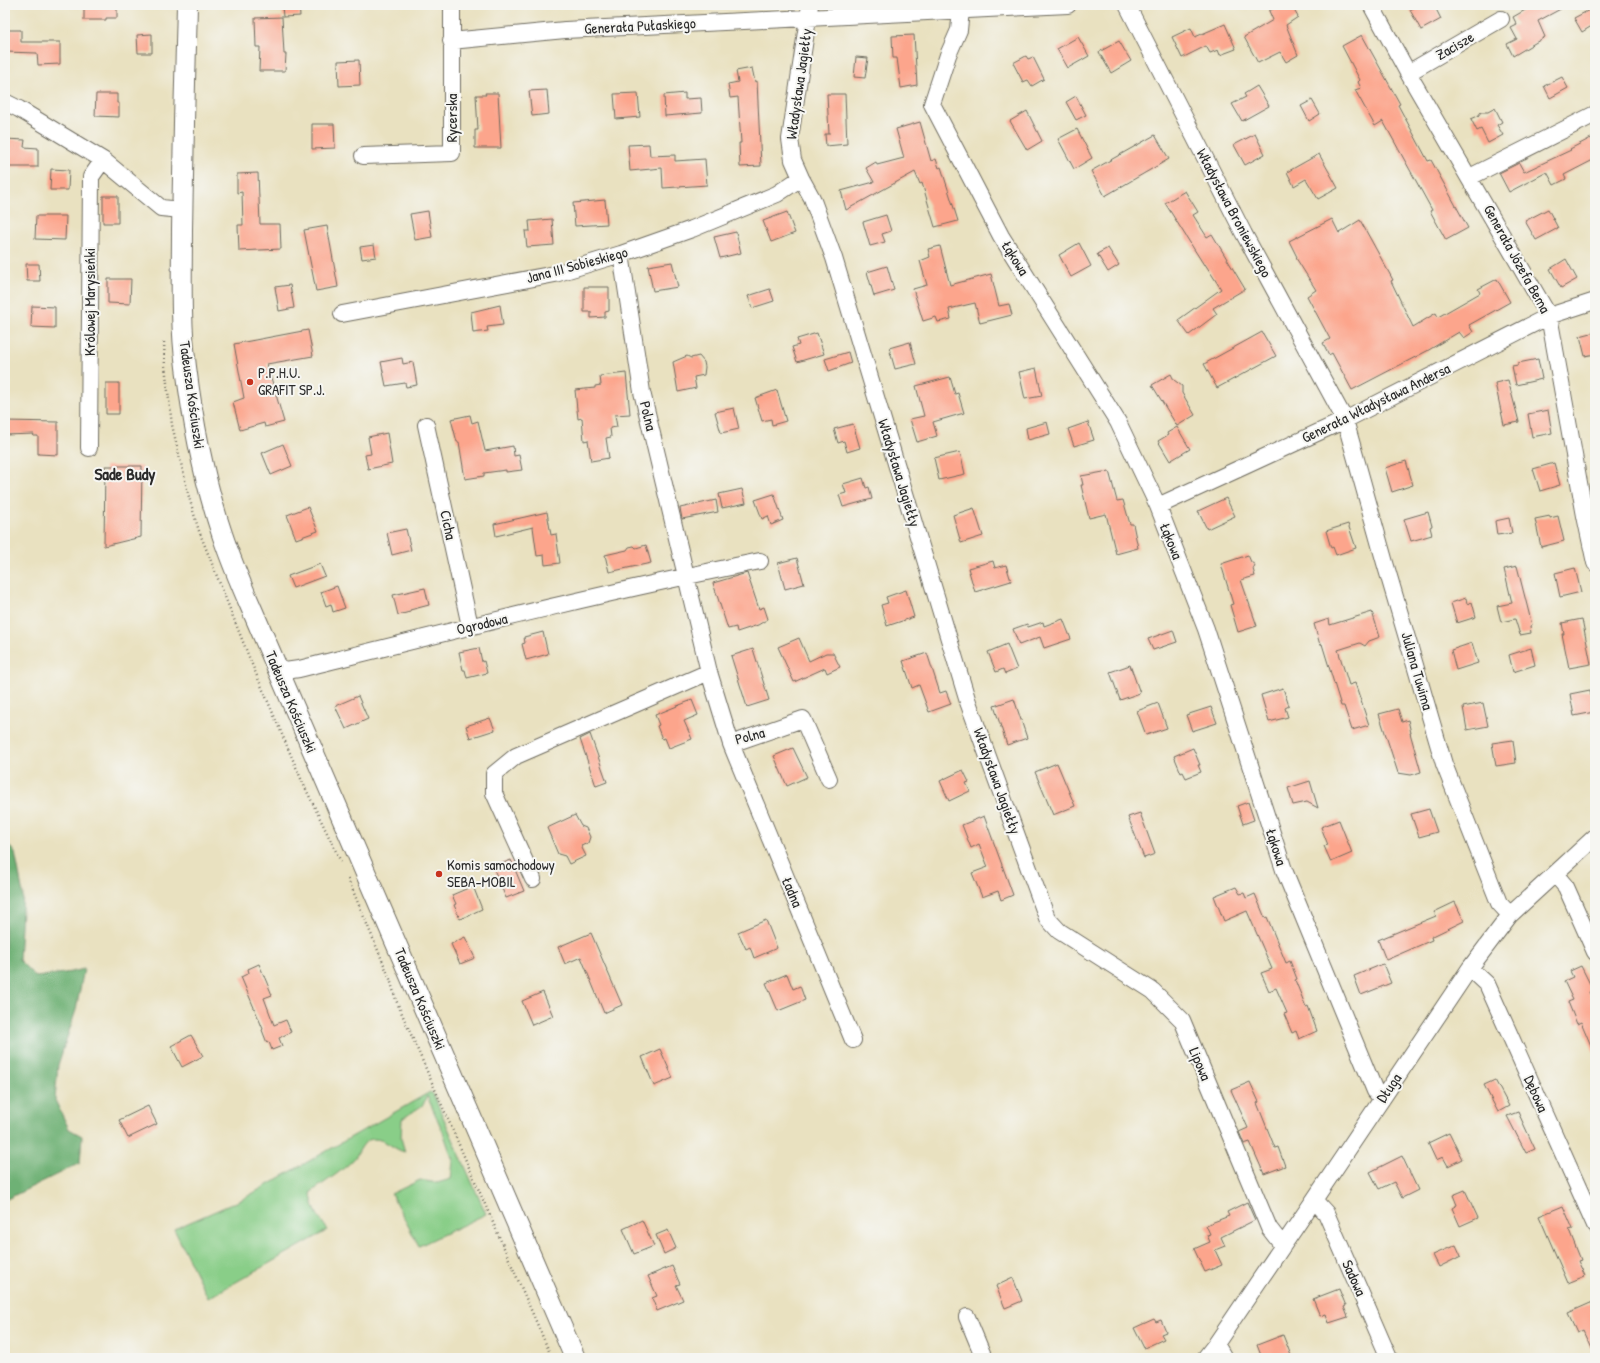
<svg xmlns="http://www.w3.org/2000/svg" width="1600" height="1363" viewBox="0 0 1600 1363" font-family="'Patrick Hand',sans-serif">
<rect width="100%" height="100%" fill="#f6f6f2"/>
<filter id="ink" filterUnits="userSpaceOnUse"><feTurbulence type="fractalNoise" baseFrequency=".025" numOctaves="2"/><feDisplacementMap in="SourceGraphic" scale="8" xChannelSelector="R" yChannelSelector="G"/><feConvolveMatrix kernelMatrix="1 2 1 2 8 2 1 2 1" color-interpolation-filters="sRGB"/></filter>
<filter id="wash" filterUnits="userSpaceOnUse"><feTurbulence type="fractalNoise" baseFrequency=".012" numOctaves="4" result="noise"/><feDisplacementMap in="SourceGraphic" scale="16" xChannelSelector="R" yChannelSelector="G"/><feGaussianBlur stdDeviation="0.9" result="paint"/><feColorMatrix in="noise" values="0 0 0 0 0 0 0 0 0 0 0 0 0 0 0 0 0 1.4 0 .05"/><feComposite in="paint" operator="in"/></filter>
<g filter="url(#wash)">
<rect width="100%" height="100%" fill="#e9e1c0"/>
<path fill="#89ce88" stroke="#5a7c5a" d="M430,1092L433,1094L486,1214L419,1246L391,1194L420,1180L437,1183L451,1179L453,1161L443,1132L427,1096L423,1105L402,1119L401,1138L405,1152C394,1150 386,1139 374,1139C362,1139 360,1153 353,1160C341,1172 325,1182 311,1192C312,1208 318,1217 328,1230L208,1298L174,1229L241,1200Z"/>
<path fill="#6eb174" stroke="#4c6e50" d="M5,841L15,853L23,894L19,960L36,977L71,972L84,969L76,1010L58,1065L55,1100L69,1129L82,1136L80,1163L5,1200Z"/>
<g id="blocks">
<path fill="#fca58c" d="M84,5H117V18H106V20H84Z
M282,5H299L300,16L283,17Z
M1280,5H1291L1298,17L1286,25L1298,55L1286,62L1280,52L1258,63L1244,37L1273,20L1269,11Z
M1418,5H1434L1441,19L1421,30L1410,10Z
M1534,5H1568L1538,21L1545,37L1513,56L1507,44L1517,39L1511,28L1517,25L1513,17Z
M1595,7V24L1582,32L1574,18Z
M282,17L284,54H286L285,71H259L260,47H256L255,18Z
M1225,24L1236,49L1220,55L1218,50L1210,53L1206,46L1182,58L1172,37L1191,28L1195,37Z
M8,30H21V42H60V64L38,65L37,53L5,52V42H8Z
M152,34V53H138L137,35Z
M914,35L917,85L901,88L897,58H893L892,36Z
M1362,35L1400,104L1398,105L1412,131L1428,161L1431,160L1468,228L1446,240L1430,211L1432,210L1383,121L1375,126L1355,90L1361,88L1358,82L1360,80L1342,46Z
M1078,37L1089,56L1068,68L1057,49Z
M1119,41L1131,61L1111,73L1099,52Z
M1026,56L1028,59L1033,57L1044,79L1032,86L1028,80L1023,82L1013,63Z
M856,57L868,58L865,78L854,77Z
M359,60L360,85L339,86L338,61Z
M752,68L755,82L757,81L761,166L740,167L739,143H741L738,97L730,98L728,84L738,82L736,71Z
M1562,77L1568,88L1550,98L1544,86Z
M1257,86L1269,106L1242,121L1232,104L1246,97L1244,94Z
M547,90L549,114L532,116L529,91Z
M485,93H498L501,148H475V130H478L476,95H486Z
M638,93L640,117L616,119L614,94Z
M685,93V99L701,98L702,113L665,116L664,95Z
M96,94H117V103H119V117L95,116Z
M827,94H845L847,144L826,146L825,134H829Z
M1076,96L1086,115L1076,120L1066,102Z
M1312,100L1320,114L1309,121L1301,106Z
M1495,108L1502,122L1497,125L1503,135L1488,143L1481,129L1477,131L1471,119L1478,116L1481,112H1488Z
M1027,111L1042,141L1027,150L1010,121Z
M920,122L931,161L936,159L939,168L941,167L958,221L935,227L922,183L920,184L915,172L846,210L841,191L874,182L866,168L876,162L877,165L904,158L896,129Z
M312,124H334L335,148L312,149Z
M1077,129L1092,158L1074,169L1058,139Z
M1255,134L1265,154L1245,165L1234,145Z
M1155,135L1169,159L1105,196L1091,171Z
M1591,138L1595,145V159L1564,175L1566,179L1554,185L1547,172L1509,192L1499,173L1519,163L1524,172L1571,150L1570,149Z
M5,139L25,140L24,147L38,148V167H5Z
M649,144L650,156L675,155V161L705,159L707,185L663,188L662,168L630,171L628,145Z
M1319,154L1338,188L1318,199L1306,179L1294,186L1287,172Z
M51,169L69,170L68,190H50Z
M258,173L260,224H280L281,249L239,251L238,225H243L242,192L237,193V174Z
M1185,191L1198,212L1193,215L1207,237L1212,234L1245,289L1213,308L1217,314L1189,335L1178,320L1221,289L1205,264L1204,265L1165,203Z
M103,196H118V223H103Z
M605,200L607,224L575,226L573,203Z
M1548,209L1558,228L1536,240L1525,221Z
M428,211L432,237L415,240L410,214Z
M787,212L795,233L771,242L763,221Z
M886,215L891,231L882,234L885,242L870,246L863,222Z
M36,216H66L65,240L35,239Z
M552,219L554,245L527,247L525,231H530L529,221Z
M1332,219L1339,233L1360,220L1393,280L1391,281L1413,327L1436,313L1438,317L1480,293L1478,289L1497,279L1510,302L1469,325L1473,332L1464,338L1459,332L1427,351L1352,390L1332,353L1329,355L1323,343L1330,339L1307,296L1316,290L1296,258L1297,257L1289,241Z
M327,226L338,287L316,291L304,230Z
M736,232L741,253L720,258L714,237Z
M1079,243L1091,266L1071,277L1059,255Z
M374,245L376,257L362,259L360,247Z
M940,246L950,285L991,274L999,306L1009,304L1012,315L980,323L975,303L949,309L951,319L938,322L936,317L923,321L913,289L927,285L920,261L930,257L928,249Z
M1108,248L1119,265L1108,272L1097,254Z
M1566,259L1577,279L1561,288L1550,269Z
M672,262L678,287L653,291L648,266Z
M26,264H39L40,281H27Z
M887,266L894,290L874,296L867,272Z
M108,279H131L130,304L108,303Z
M290,285L294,308L279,311L275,287Z
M584,287H609V311L605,312V317L591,318V312H584Z
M770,289L774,301L752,308L748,296Z
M500,305L503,325L487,327L488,331L473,333L471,312Z
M32,306L55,307V328L31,327Z
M308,330L313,356L267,364L284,422L265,427L264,423L240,430L233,402L244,398L234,344Z
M1262,332L1276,356L1217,388L1204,364Z
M1595,332V354L1585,356L1580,336Z
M817,333L824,354L797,362L792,347L799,345L797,339Z
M910,342L916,364L895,369L889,348Z
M848,352L851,363L829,371L825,359Z
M687,356L691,358L699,356L704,362L705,367L704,375L694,377L696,388L678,392L673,362Z
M402,358L403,364L413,362L417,385L406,387L405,383L386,386L381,362Z
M1538,359L1542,379L1516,385L1512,366L1518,365V363Z
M1036,368L1042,396L1025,399L1019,372Z
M626,373L630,414L615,415L617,427L610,428L611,437L606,438L609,458L591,461L588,440L584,441L582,418L578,419L575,390L595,388V386L601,385L600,376Z
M1171,374L1174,380L1182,386V393L1195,415L1177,426L1152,385Z
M950,377L955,394L958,393L964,413L933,422L937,436L917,442L910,419L924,416L916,386Z
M1508,380L1519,422L1504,425L1495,383Z
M106,383H119V414H106Z
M777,390L786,421L772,425L771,419L762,421L755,398Z
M734,408L739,429L721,433L715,412Z
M1548,410L1552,433L1532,437L1528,414Z
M470,415L472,423L478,421L485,451L513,446L514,456L519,455L522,470L506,472V470L484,473V476L465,479L459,442H457L451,419Z
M5,421L58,422V455L38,454V436H33L34,434L5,435Z
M1047,422L1050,434L1028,440L1026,428Z
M1088,422L1094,440L1074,446L1068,429Z
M853,424L860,448L847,452L844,441L838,443L834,429Z
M1177,427L1190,449L1170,461L1158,441L1168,435L1167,433Z
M387,433L392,464L368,469L365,455L371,454L368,437Z
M283,444L292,466L271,475L262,453Z
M960,452L965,474L939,480L934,458Z
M1406,461L1413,485L1392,492L1385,468Z
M1554,463L1560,485L1540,491L1533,469Z
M105,466H142L141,537L104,546Z
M1109,471L1117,501L1123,500L1130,524H1133L1138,548L1116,554L1106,514L1089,518L1081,485H1083L1081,476Z
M863,478L866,488L869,487L872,499L843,507L839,495L846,493L843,484Z
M742,489L746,503L722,508L719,494Z
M774,494L783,520L771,525L768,516L762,519L755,500Z
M1226,498L1235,516L1207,529L1198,511Z
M716,500L718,512L682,519L680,508Z
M308,507L318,531L296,539L287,515Z
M974,508L983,536L961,543L953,515Z
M547,512L551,535L556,534L560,563L545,565L544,555L537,556L533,527L496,536L494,524Z
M1428,512L1432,526L1430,527L1432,535L1411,541L1404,519Z
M1550,516V518L1558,516L1564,541L1541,547L1535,519Z
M1509,518L1512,533L1497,535L1495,521Z
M1348,524L1356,548L1336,555L1333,547L1331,548L1326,531Z
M406,529L411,550L392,555L387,533Z
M646,545L651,563L609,572L605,555L627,550L629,547L634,546L636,548Z
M1248,555L1251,562L1255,565L1253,569L1255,576L1241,580L1257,626L1238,632L1230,605L1233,604L1221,564Z
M797,558L804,584L785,589L778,563Z
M993,561L995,568L1006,565L1011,581L975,592L968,568Z
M320,564L325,576L293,588L288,576Z
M1517,566L1532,625L1530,626L1531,633L1520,635L1515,619L1501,622L1497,606L1512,603L1504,569Z
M1575,568L1581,592L1560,597L1555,573Z
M747,573L759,609L764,607L768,619L758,625L737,632L736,627L728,629L713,583Z
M337,586L345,608L333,612L331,604L326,606L321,592Z
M425,588L429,605L410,610V612L398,615L393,595Z
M906,590L914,617L887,626L881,605L888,603L886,597Z
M1466,598L1467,604L1472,602L1476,617L1457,623L1451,603Z
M1372,612L1380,637L1369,641L1365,646L1360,643L1338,650L1349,685L1355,683L1369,725L1352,730L1344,706H1341L1322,644L1320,645L1314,624L1329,619L1330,625Z
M1063,619L1071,639L1044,648L1040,637L1019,645L1013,629L1027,624L1028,627L1043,622L1044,626Z
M1582,619L1591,664L1569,668L1562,634H1564L1562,623Z
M1173,630L1177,642L1153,650L1148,639Z
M543,632L548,654L526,660L522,644L525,643L524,637Z
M799,638L809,661L826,653H833L840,667L827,673L825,668L794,682L778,647Z
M1472,643L1478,663L1456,670L1451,650Z
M1007,644L1017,669L1005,674L1003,669L996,672L988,652Z
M479,648L482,662L484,661L487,673L467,678L465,670H463L459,652Z
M1531,648L1535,665L1513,672L1509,655Z
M753,649L769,700L747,707L731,656Z
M927,653L940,693L946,691L951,704L929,712L919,685L912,688L903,661Z
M1130,665L1140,693L1120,700L1110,672Z
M1283,688L1289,706L1285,708L1288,717L1269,722L1261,695Z
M1590,690L1594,712L1574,716L1570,694Z
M358,696L368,719L346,729L335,706Z
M1014,699L1027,738L1007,745L994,706Z
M692,700L698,715L684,721L692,739L669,748L665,738L662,739L657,726L659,725L655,715Z
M1158,703L1167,728L1146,735L1137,711Z
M1483,703L1488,726L1467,730L1463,707Z
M1211,707L1217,723L1192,731L1186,715Z
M1398,709L1402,722L1408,720L1411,733H1410L1421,772L1411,775L1398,773L1379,714Z
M490,718L495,730L470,738L466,726Z
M590,734L607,782L596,786L580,739Z
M1513,740L1516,763L1496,766L1492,743Z
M793,748L807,777L787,786L774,756Z
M1193,748L1200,765H1198L1201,772L1186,778L1183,772L1181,773L1174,756Z
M1057,763L1075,806L1053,815L1035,772Z
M963,770L969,782L966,783L970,791L949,801L940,781Z
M1310,781L1318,808L1307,802L1293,805L1288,788Z
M1248,802L1254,820L1243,824L1237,806Z
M1429,809L1437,832L1419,837L1411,814Z
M1140,813L1155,854L1144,858L1128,817Z
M575,815L581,826L586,828L590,837L588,843L581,846L586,856L569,864L565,856L558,854L547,828Z
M984,816L1013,895L1001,900L998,891L982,897L972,873L988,867L979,844L971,848L962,825Z
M1339,820L1352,853L1331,862L1324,846L1328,845L1321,827Z
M511,860L524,891L506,898L493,867Z
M473,886L482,909L460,919L454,905L456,904L452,895Z
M1236,887L1240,894L1244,893L1246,898L1255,894L1265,918L1267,917L1286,963L1290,961L1297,979L1295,980L1306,1007L1308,1006L1317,1031L1299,1039L1296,1031L1292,1033L1284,1014L1287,1013L1276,988L1269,991L1261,973L1272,969L1247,911L1224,921L1214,896Z
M1455,902L1464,921L1431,937L1432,940L1386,960L1378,940L1436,916L1434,912Z
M766,920L777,948L754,958L750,947L746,949L738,932Z
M591,933L622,1005L604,1013L581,957L565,964L558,947Z
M465,937L475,958L460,964L451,944Z
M259,964L272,995L264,998L274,1025L286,1020L291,1032L279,1038L282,1046L272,1050L269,1042L267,1043L262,1030L263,1029L241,977L249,973L248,969Z
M1383,964L1391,983L1361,995L1354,976Z
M1581,966L1593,990L1589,992L1595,1005V1055L1581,1022L1577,1024L1568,1002L1573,1000L1564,981L1573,977L1570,971Z
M787,974L793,989L800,986L805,1000L778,1011L766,983Z
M543,992L553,1016L532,1025L522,1001Z
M191,1035L203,1056L182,1067L171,1046Z
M660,1049L673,1078L654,1086L642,1057Z
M1495,1080L1509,1106L1498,1112L1484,1085Z
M1250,1082L1259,1102L1257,1103L1275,1148L1278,1147L1285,1166L1264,1174L1250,1142L1244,1144L1239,1132L1248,1128L1231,1090Z
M148,1106L157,1124L128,1138L119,1120Z
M1518,1112L1535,1149L1526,1153L1507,1116Z
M1449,1133L1462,1159L1448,1166L1443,1157L1436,1160L1428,1143Z
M1402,1156L1418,1190L1402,1198L1394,1182L1379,1189L1370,1172Z
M1465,1190L1478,1218L1460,1226L1452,1208L1457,1205L1453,1195Z
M1247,1202L1255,1220L1221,1237L1225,1246L1215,1250L1222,1265L1205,1272L1194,1249L1210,1242L1207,1235L1210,1234L1206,1225L1229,1216L1227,1212Z
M1563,1206L1573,1229L1569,1230L1581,1260L1578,1261L1585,1276L1568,1283L1539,1216Z
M642,1220L654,1246L634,1254L623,1229Z
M668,1230L676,1248L664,1254L656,1235Z
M1456,1245L1461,1256L1439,1267L1433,1255Z
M672,1266L680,1284L676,1285L683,1300L657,1311L652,1298L657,1296L648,1276Z
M1013,1278L1022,1301L1005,1308L996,1286Z
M1339,1289L1346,1306L1344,1307L1348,1317L1329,1323L1326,1314L1320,1316L1313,1299Z
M1595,1301V1355L1583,1329L1577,1332L1568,1313Z
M1154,1319L1156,1322L1161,1320L1166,1332L1161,1334L1164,1339L1144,1348L1134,1328Z
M1283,1335L1292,1358H1262L1257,1345Z"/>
</g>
</g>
<g filter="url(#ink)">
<use href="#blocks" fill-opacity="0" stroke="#6e6b5f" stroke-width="1"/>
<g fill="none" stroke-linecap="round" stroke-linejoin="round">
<defs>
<path id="minor" d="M810,5L790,139L793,160L801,178L812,198L834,258L968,702L1047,918L1059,931L1153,991L1182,1020L1269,1228L1283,1246
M1127,5L1244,234L1345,420L1385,563L1444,764L1499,903L1510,915
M1371,5L1408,73L1549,316L1585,516L1595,563
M961,10L959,30L948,55L932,104L1001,236L1118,422L1158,506L1206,629L1284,870L1375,1091L1382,1099
M451,41L565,30L1068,5
M1408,73L1501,19
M5,102L19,109L103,160L161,208L182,210
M363,156L452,153V5
M1470,177L1595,114
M621,254L642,392L709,672L731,744L803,719L829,779
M342,314L555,274L621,254L692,229L777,194L801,178
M426,425L470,626
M89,448L91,177L103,160
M1158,506L1345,420L1549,316L1595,301
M278,672L299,669C452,631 605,592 760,561
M731,744L853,1040
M1555,874L1566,887L1595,952
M533,879L494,793V774L516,756L709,672
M1470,968L1487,984L1595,1225
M1314,1200L1326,1213L1389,1358
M967,1317L984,1358
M1216,1344L1224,1358
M1205,1358L1216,1344L1314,1200L1470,968L1510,915L1595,837"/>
<path id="major" d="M187,5C185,80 183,154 182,229C182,274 180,321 186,367C193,423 204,480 222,534C230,558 240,582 250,605L575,1358"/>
</defs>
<use href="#minor" stroke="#6e6b5f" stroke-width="18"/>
<use href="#major" stroke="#6e6b5f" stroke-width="22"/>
<path stroke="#6e6b5f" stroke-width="2.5" stroke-dasharray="1 3" stroke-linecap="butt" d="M164,342L165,366L172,425L189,497L199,531L251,662L302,781L341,862
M348,879L390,979L396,1000L552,1358"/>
<use href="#minor" stroke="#fff" stroke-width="16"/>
<use href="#major" stroke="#fff" stroke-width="20"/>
</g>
</g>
<g fill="#c8321e" stroke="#f6f6f2" stroke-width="1.5">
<circle cx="250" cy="382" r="4"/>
<circle cx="439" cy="874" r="4"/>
</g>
<g text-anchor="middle" stroke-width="4" stroke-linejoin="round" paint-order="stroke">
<g font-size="15" fill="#2b2b2b" stroke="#f6f6f2">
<text transform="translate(640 26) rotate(-3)" y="5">Generała Pułaskiego</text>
<text transform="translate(1455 46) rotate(-30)" y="5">Zacisze</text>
<text transform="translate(799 84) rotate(-82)" y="5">Władysława Jagiełły</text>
<text transform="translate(452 118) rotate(-90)" y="5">Rycerska</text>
<text transform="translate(1234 213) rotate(62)" y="5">Władysława Broniewskiego</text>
<text transform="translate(1015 258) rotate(58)" y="5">Łąkowa</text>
<text transform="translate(1517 259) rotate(61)" y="5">Generała Józefa Bema</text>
<text transform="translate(577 265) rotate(-15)" y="5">Jana III Sobieskiego</text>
<text transform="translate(90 302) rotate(-90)" y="5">Królowej Marysieńki</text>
<text transform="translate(192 395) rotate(82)" y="5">Tadeusza Kościuszki</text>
<text transform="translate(1376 403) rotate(-26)" y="5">Generała Władysława Andersa</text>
<text transform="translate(648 416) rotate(76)" y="5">Polna</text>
<text transform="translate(899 473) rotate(73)" y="5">Władysława Jagiełły</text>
<text transform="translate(448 525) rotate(78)" y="5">Cicha</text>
<text transform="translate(1171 541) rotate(68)" y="5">Łąkowa</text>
<text transform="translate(482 624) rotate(-13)" y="5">Ogrodowa</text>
<text transform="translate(1417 671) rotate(74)" y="5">Juliana Tuwima</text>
<text transform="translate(291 702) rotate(67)" y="5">Tadeusza Kościuszki</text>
<text transform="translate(750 736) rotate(-15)" y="5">Polna</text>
<text transform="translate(997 781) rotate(70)" y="5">Władysława Jagiełły</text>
<text transform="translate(1276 847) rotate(72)" y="5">Łąkowa</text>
<text transform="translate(792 892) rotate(67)" y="5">Ładna</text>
<text transform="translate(420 999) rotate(67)" y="5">Tadeusza Kościuszki</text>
<text transform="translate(1200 1064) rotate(67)" y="5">Lipowa</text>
<text transform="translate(1389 1088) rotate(-56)" y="5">Długa</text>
<text transform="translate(1536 1094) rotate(66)" y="5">Dębowa</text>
<text transform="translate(1354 1278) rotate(66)" y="5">Sadowa</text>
</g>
<g font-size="15" fill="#2b2b2b" stroke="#f6f6f2" text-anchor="start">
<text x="258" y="378">P.P.H.U.<tspan x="258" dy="17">GRAFIT SP.J.</tspan></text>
<text x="447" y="870">Komis samochodowy<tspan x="447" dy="17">SEBA-MOBIL</tspan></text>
</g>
<g font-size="17" font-weight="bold" fill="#2b2b2b" stroke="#f6f6f2">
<text x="125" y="480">Sade Budy</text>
</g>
</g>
<rect width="1600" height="1363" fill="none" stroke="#f6f6f2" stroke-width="20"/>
</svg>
